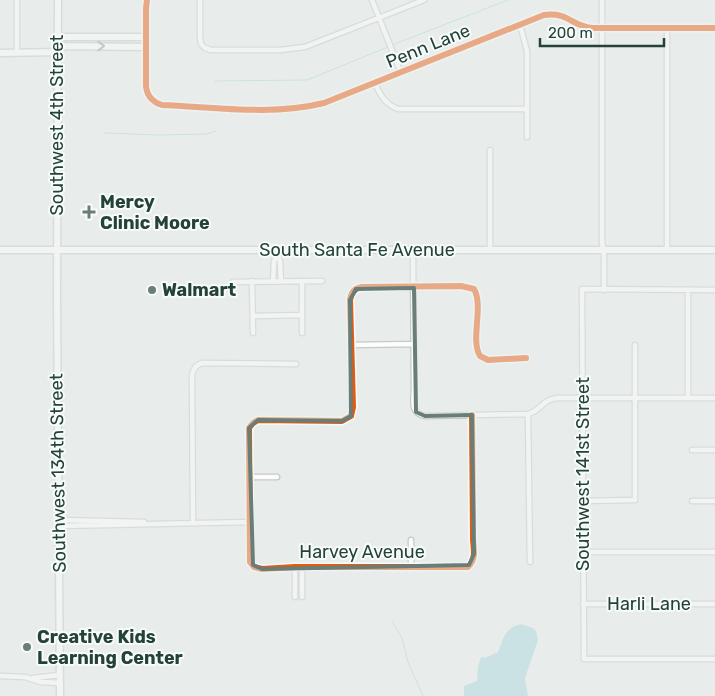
<svg xmlns="http://www.w3.org/2000/svg" width="715" height="696" viewBox="0 0 715 696" font-family="Rubik,sans-serif">
<rect width="100%" height="100%" fill="#e8edeb"/>
<path fill="#a9d4db" d="M521,624L533,628L536,631L538,640L526,675L525,679L528,696H464V686L477,681L478,667L481,657L485,658L498,652C504,638 504,628 521,624Z"/>
<g fill="none" stroke-linecap="round" stroke-linejoin="round">
<path stroke="#a9d4db" stroke-width="1" d="M392,45L508,0
M215,81L307,80L388,47
M105,133L159,135L207,134L216,131
M392,621L402,638L408,662L423,696"/>
<defs>
<path id="street" d="M147,0L146,8V86C147,96 152,102 162,105C215,107 271,116 324,103L544,15C570,12 570,26 592,28H715
M200,0V37L201,44L205,48L211,50H280L305,47L424,0
M372,0L401,73
M602,0V241L604,257V290
M520,25L527,51V137
M667,28V250
M17,53V0
M375,83C380,95 385,104 398,109H527
M490,150V250
M413,250L414,391C413,403 411,413 425,416L528,414C541,411 541,400 557,398H715
M277,251L280,262L281,281
M252,281L253,333
M273,281L274,262L277,252
M302,281V333
M233,282L322,281
M688,290V398
M715,290L582,289L584,659H715
M253,316L302,315
M352,345L414,344
M528,414L530,562
M472,415L473,540C474,551 476,559 468,567H295L262,569L254,567L250,562L249,428L253,423L258,420L342,421L351,416L353,407L350,300C351,292 355,288 362,287L461,286L474,289C484,306 470,340 480,356L488,360L526,358
M692,450H715
M250,477H277
M583,501L635,500V345
M692,501H715
M60,520L144,522
M193,523L192,375C193,369 196,365 202,363L296,364
M59,526L250,522
M411,540V567
M583,552H715
M295,567V597
M302,567V597
M583,604H715
M0,676L25,677L41,682L60,683
M33,678L59,675"/>
<path id="secondary" d="M58,0L57,296L60,696
M57,37H146
M57,46L146,47
M0,53L57,52
M0,250H715"/>
</defs>
<use href="#street" stroke="#c5cac8" stroke-width="7"/>
<use href="#secondary" stroke="#c3cbc8" stroke-width="9"/>
<use href="#street" stroke="#fcfcfc" stroke-width="4.5"/>
<use href="#secondary" stroke="#fcfcfc" stroke-width="6"/>
<defs>
<path id="cycleway" d="M147,0L146,8V86C147,96 152,102 162,105C215,107 271,116 324,103L544,15C570,12 570,26 592,28H715
M472,415L473,540C474,551 476,559 468,567H295L262,569L254,567L250,562L249,428L253,423L258,420L342,421L351,416L353,407L350,300C351,292 355,288 362,287L461,286L474,289C484,306 470,340 480,356L488,360L526,358"/>
</defs>
<use href="#cycleway" stroke="#f7fbf9" stroke-width="9"/>
<use href="#cycleway" stroke="#e8590c" stroke-width="6"/>
</g>
<defs><path id="oneway-chevron" d="M-2-3.5L2.5 0L-2 3.5" fill="none" stroke-width="1.6" stroke-linecap="round" stroke-linejoin="round" transform="scale(1.25)"/></defs>
<use stroke="#909f9b" href="#oneway-chevron" transform="translate(101 46)"/>
<path d="M0 0H715V696H0ZM414,288L416,412L425,416L472,415L474,554L469,565L262,569L253,565L249,428L258,420L342,421L351,416L350,300L356,289Z" fill="#e8edeb" fill-opacity=".55" fill-rule="evenodd"/>
<path fill="none" stroke="#697e78" stroke-width="4" stroke-linejoin="round" d="M414,288L416,412L425,416L472,415L474,554L469,565L262,569L253,565L249,428L258,420L342,421L351,416L350,300L356,289Z"/>
<g fill="#697e78" stroke="#f7fbf9" stroke-width="2">
<path d="M86.5 204.5h5v5h5v5h-5v5h-5v-5h-5v-5h5z"/>
<circle cx="152" cy="290" r="5"/>
<circle cx="27" cy="647" r="5"/>
</g>
<g text-anchor="middle" stroke-width="4" stroke-linejoin="round" paint-order="stroke">
<g font-size="18" fill="#24423a" stroke="#f7fbf9">
<text transform="translate(428 46) rotate(-22)" y="6">Penn Lane</text>
<text transform="translate(57 125) rotate(-90)" y="6">Southwest 4th Street</text>
<text x="357" y="256">South Santa Fe Avenue</text>
<text transform="translate(58 473) rotate(-91)" y="6">Southwest 134th Street</text>
<text transform="translate(583 474) rotate(-90)" y="6">Southwest 141st Street</text>
<text x="362" y="558">Harvey Avenue</text>
<text x="649" y="610">Harli Lane</text>
</g>
<g font-size="18" font-weight="bold" fill="#24423a" stroke="#f7fbf9" text-anchor="start">
<text x="100" y="208">Mercy<tspan x="100" dy="21">Clinic Moore</tspan></text>
<text x="162" y="296">Walmart</text>
<text x="37" y="643">Creative Kids<tspan x="37" dy="21">Learning Center</tspan></text>
</g>
</g>
<path d="M540 38v8h124v-8" fill="none" stroke="#24423a" stroke-width="2.5"/>
<text x="548" y="38" font-size="15" fill="#24423a" stroke="#f7fbf9" stroke-width="4" paint-order="stroke">200 m</text>
</svg>
